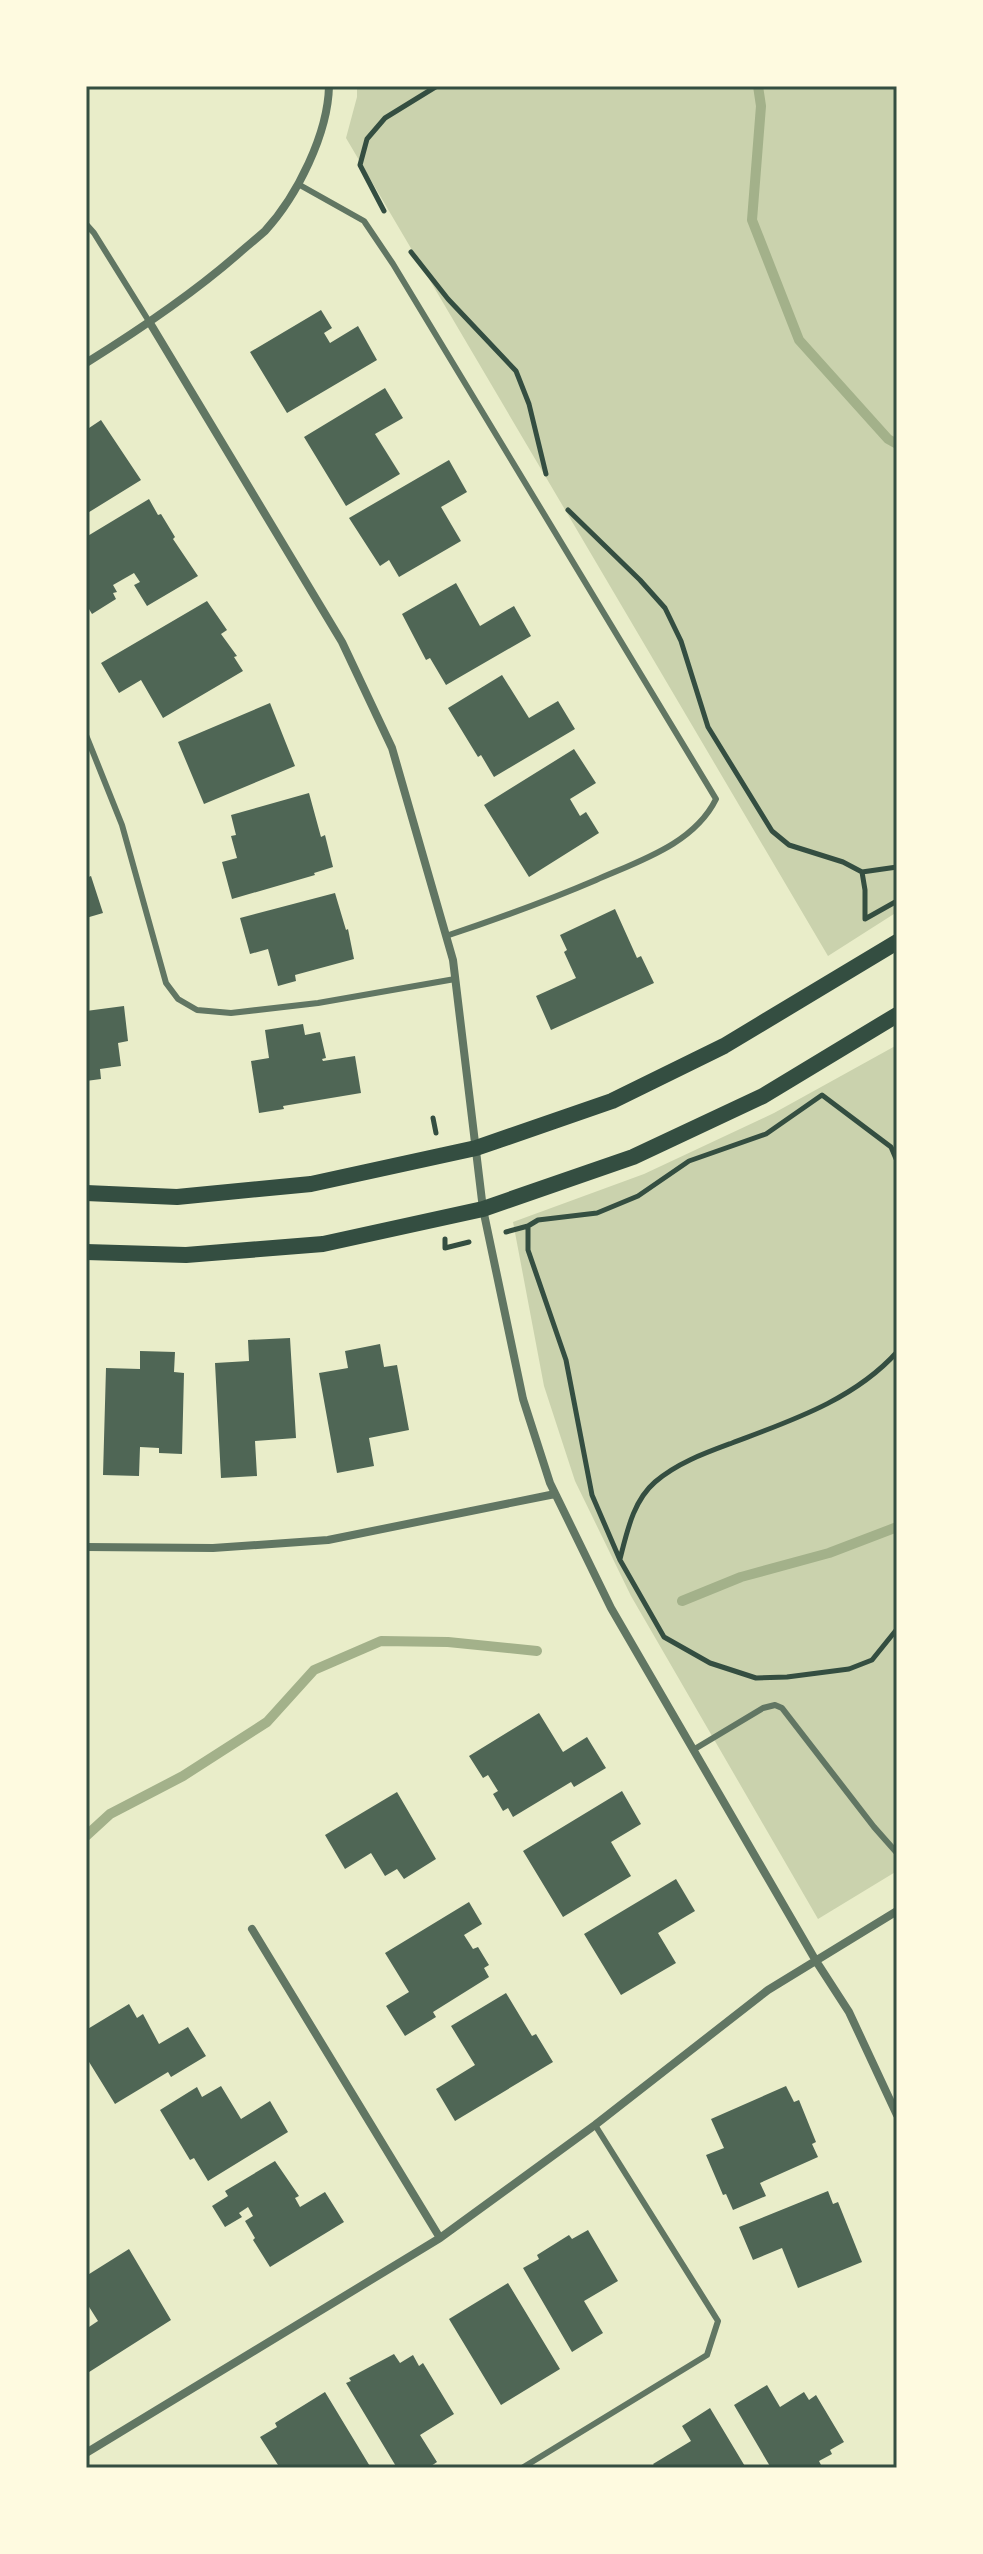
<svg xmlns="http://www.w3.org/2000/svg" width="983" height="2554" viewBox="0 0 983 2554" font-family="Raleway,sans-serif">
<rect width="100%" height="100%" fill="#e9edc9"/>
<path fill="#cad2ad" d="M357,86H897V912L828,956L346,138L357,97Z
M897,1045V1871L818,1919L631,1596L575,1481L544,1386L513,1222L644,1174L774,1113Z"/>
<g fill="none" stroke-linecap="round" stroke-linejoin="round">
<path stroke="#a3b18a" stroke-width="10" d="M758,86L761,106L752,220L799,340L888,439L897,444
M682,1601L741,1577L829,1553L897,1527
M86,1836L110,1814L183,1776L267,1722L314,1670L381,1641L448,1642L537,1651"/>
</g>
<path fill="#4f6655" d="M321,310L332,328L324,333L330,343L358,326L377,360L287,413L250,352Z
M385,388L403,418L375,434L400,474L346,506L304,437Z
M101,420L141,480L86,514V430Z
M449,460L467,492L441,507L461,541L399,577L389,560L380,566L349,518Z
M149,499L158,515L161,514L175,537L173,539L198,576L147,606L134,585L140,582L134,573L113,585L117,592L113,593L116,599L92,614L86,604V537Z
M456,583L480,626L514,606L531,636L446,685L430,658L426,660L402,614Z
M207,601L227,630L221,634L237,656L234,657L243,671L163,718L141,680L119,693L101,663Z
M502,675L529,718L558,701L575,729L494,777L481,755L478,757L448,708Z
M270,703L295,766L204,804L178,742Z
M574,749L596,783L570,799L580,816L586,812L599,833L529,877L484,805Z
M309,793L321,837L325,835L333,867L314,873L315,875L232,899L222,862L237,858L231,836L236,835L231,815Z
M91,876L103,913L86,918V878Z
M335,893L346,930L348,929L354,959L295,975L296,981L278,986L268,949L250,954L240,918Z
M615,909L637,958L641,956L654,983L551,1030L536,996L576,978L564,952L567,950L560,935Z
M124,1006L128,1041L118,1043L121,1066L100,1069L101,1079L86,1081V1011Z
M303,1024L305,1035L320,1032L326,1058L322,1059L323,1061L355,1056L361,1093L283,1106L284,1109L259,1113L251,1061L269,1058L265,1030Z
M290,1338L296,1438L255,1441L257,1476L221,1478L215,1363L249,1361L248,1340Z
M380,1344L384,1367L397,1365L409,1430L369,1438L374,1466L337,1473L319,1373L348,1368L345,1351Z
M140,1351L175,1352L174,1372L184,1373L182,1454L159,1453V1448L140,1447L139,1476L103,1475L106,1368L140,1369Z
M539,1713L563,1752L587,1737L606,1768L574,1787L571,1782L513,1817L508,1808L503,1811L493,1794L498,1791L488,1775L483,1778L469,1756Z
M622,1791L641,1824L611,1842L631,1876L563,1917L523,1851Z
M397,1792L436,1859L404,1879L397,1869L385,1876L371,1853L345,1869L325,1835Z
M676,1879L695,1911L658,1933L676,1963L621,1995L584,1934Z
M469,1902L482,1924L464,1935L473,1949L478,1947L489,1965L484,1968L489,1977L433,2012L436,2017L405,2036L386,2006L409,1992L385,1953Z
M506,1993L532,2036L536,2034L553,2062L455,2121L436,2089L475,2065L451,2026Z
M129,2004L137,2018L143,2014L159,2044L188,2027L206,2056L171,2077L168,2072L115,2104L86,2057V2047L89,2045L86,2040V2030Z
M221,2086L241,2119L270,2101L288,2132L208,2181L194,2158L190,2160L160,2110L197,2087L202,2097Z
M786,2086L794,2102L799,2100L816,2142L812,2144L818,2157L760,2183L766,2196L733,2210L726,2194L723,2195L706,2155L724,2148L711,2119Z
M275,2161L299,2196L295,2198L300,2207L325,2192L344,2222L270,2267L253,2240L255,2238L245,2221L253,2216L248,2207L239,2213L242,2217L225,2227L212,2206L228,2196L225,2191Z
M828,2191L833,2204L838,2202L862,2262L798,2288L782,2248L753,2260L739,2227Z
M588,2230L618,2281L584,2301L603,2333L572,2352L523,2268L539,2259L537,2255L569,2235L572,2239Z
M129,2249L171,2320L86,2374V2329L98,2321L86,2302V2276Z
M508,2283L560,2369L501,2405L449,2319Z
M394,2354L400,2363L413,2355L419,2366L423,2363L454,2414L420,2435L437,2462L428,2468H397L346,2383L351,2381L349,2378Z
M767,2385L780,2407L804,2392L809,2400L816,2395L844,2442L830,2450L832,2454L819,2461L821,2465L816,2468H786L784,2465L779,2468H771L734,2405Z
M325,2392L371,2468H280L260,2437L277,2427L275,2423Z
M710,2408L746,2468H656L653,2464L691,2441L682,2426Z"/>
<g fill="none" stroke-linecap="round" stroke-linejoin="round">
<path stroke="#344e41" stroke-width="5" d="M384,211L360,165L367,139L385,118L437,86
M411,252L448,299L516,371L529,404L546,474
M568,510L640,580L665,608L681,641L708,727L772,831L789,845L843,862L862,872L865,890V919L897,901
M862,872L897,867
M433,1118L436,1133
M897,1161L891,1147L822,1095L766,1134L689,1161L638,1196L597,1213L538,1220L528,1226V1250L566,1360L592,1495L620,1560L664,1637L710,1663L756,1678L787,1677L849,1669L872,1660L897,1629
M506,1232L528,1226
M445,1239V1248L469,1242
M620,1559C627,1532 633,1501 655,1482C677,1463 705,1453 732,1443C790,1421 854,1400 897,1352"/>
<path stroke="#617663" stroke-width="6" d="M298,184L364,221L393,264L716,799C694,844 639,861 596,880C547,901 497,919 446,936
M86,224L94,233L150,323
M86,735L122,825L166,983L178,999L197,1010L231,1013L318,1003L455,979
M693,1750L763,1708L775,1705L782,1708L874,1827L897,1853
M522,2468L707,2355L718,2321L595,2125"/>
<path stroke="#617663" stroke-width="8" d="M150,323L342,642L392,748L453,960L483,1209L523,1399L550,1483L611,1608L816,1961L849,2012L897,2115
M86,363C139,330 190,296 237,255C246,247 256,239 265,231C297,196 328,134 329,86
M86,1547L213,1548L328,1540L555,1494
M252,1929L440,2238
M86,2453L440,2238L595,2125L768,1990L897,1911"/>
<path stroke="#344e41" stroke-width="16" d="M86,1193L177,1197L311,1184L476,1148L612,1101L724,1046L897,942
M86,1252L186,1255L323,1244L483,1209L633,1157L763,1096L897,1015"/>
</g>
<rect width="983" height="2554" fill="none" stroke="#fefae0" stroke-width="176"/>
<rect x="88" y="88" width="807" height="2378" fill="none" stroke="#344e41" stroke-width="3"/>
</svg>
